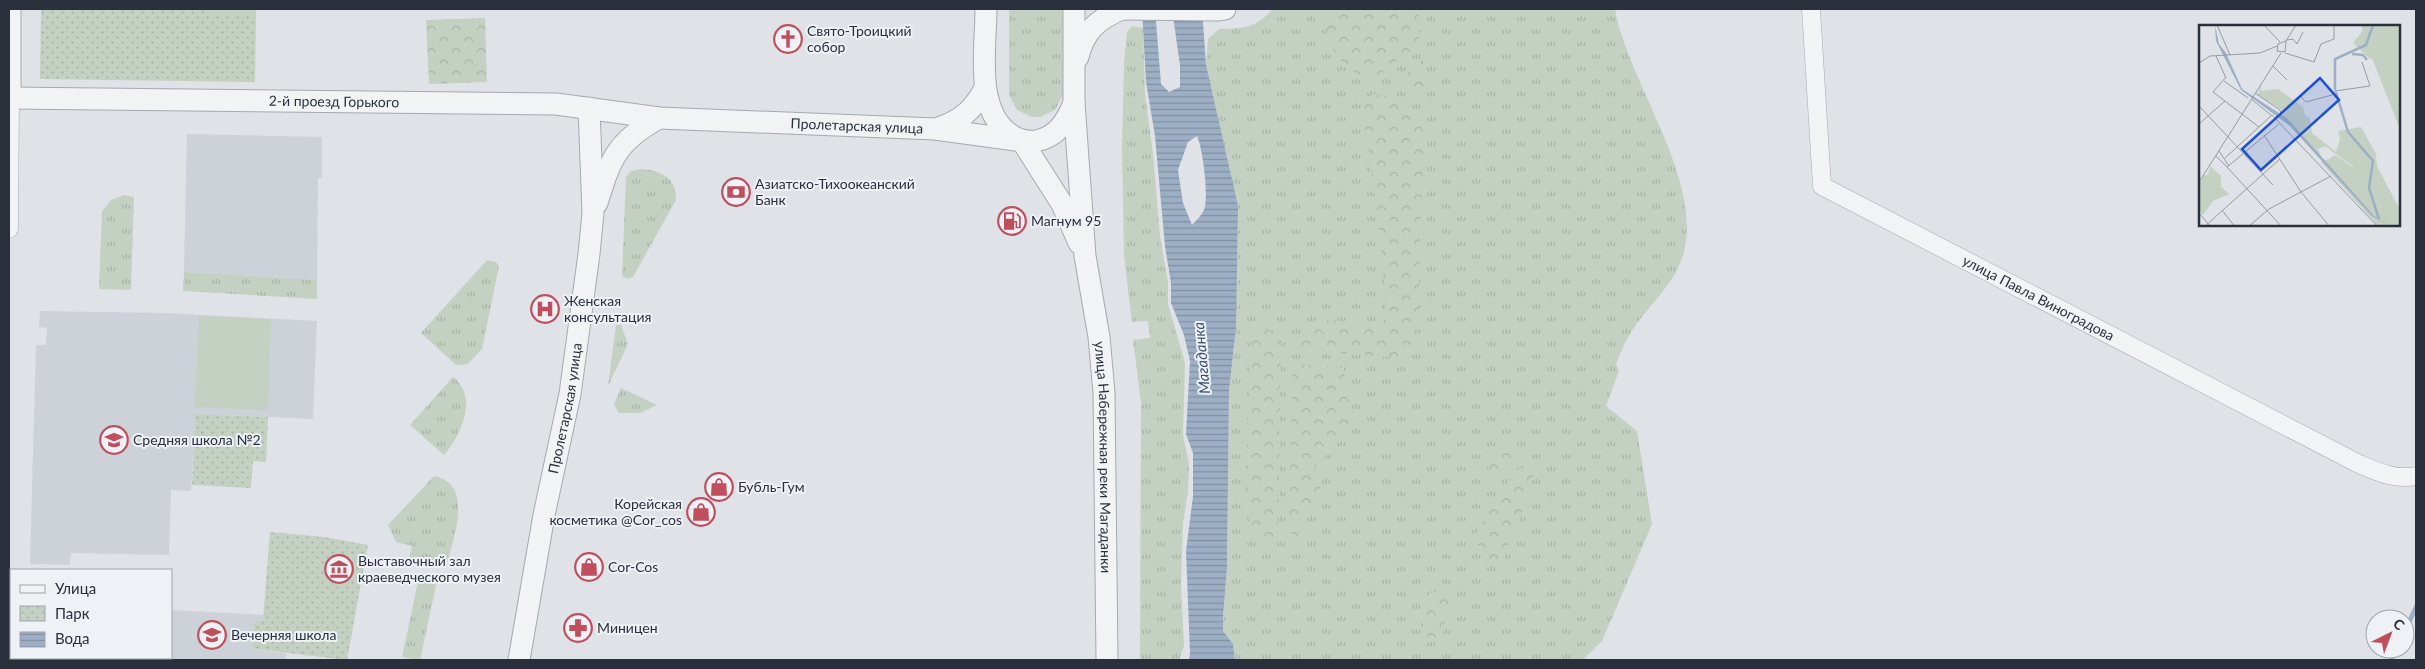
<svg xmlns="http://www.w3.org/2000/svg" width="2425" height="669" viewBox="0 0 2425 669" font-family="Lato,sans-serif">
<defs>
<pattern id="grass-tufts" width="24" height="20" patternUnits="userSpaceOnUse" patternTransform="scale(1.25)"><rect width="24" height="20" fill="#c4d0c1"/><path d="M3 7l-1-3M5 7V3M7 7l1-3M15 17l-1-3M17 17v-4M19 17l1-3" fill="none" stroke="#a8b3a7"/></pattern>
<pattern id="forest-crowns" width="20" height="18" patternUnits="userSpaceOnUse" patternTransform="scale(1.25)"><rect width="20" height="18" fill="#c4d0c1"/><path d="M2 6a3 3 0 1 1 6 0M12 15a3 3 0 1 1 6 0" fill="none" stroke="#a8b3a7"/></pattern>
<pattern id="park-dots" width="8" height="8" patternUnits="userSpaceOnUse" patternTransform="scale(1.25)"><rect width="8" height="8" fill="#c4d0c1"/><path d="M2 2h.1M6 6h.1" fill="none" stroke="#a8b3a7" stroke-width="1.8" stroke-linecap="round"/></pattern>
<pattern id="water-rules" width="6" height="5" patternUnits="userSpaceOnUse" patternTransform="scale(1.25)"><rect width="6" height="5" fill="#9dafc4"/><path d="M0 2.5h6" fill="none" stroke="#808fa0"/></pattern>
</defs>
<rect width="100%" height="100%" fill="#dfe2e7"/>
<path fill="#cdd1d8" d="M187,134L322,137V178H318L317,280L184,272Z
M40,311L163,313L317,321L313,419L195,414L191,491L171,490L169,555L71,553L70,565L30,564L36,345H46L47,328L39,327Z
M171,610L264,615L263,622L253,649L287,654L285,660H107V658H171Z"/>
<path fill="url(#grass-tufts)" d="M1009,9H1063V95L1055,110L1040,117H1032L1017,110L1009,95Z
M1273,9H1615C1628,84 1707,183 1682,258C1673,287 1644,309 1629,336C1624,344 1620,355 1616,364L1619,371L1606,406L1637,431L1652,524L1602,641L1583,660H1235L1233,644L1223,631V617L1227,567L1229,391L1236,327L1206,65L1208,39L1219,29C1246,28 1254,29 1273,9Z
M1132,26L1143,28L1145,95L1153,154L1160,237L1168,282V304L1185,363L1183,435L1189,463L1188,491L1183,523L1181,585L1184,646L1179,660H1140L1141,402L1133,340L1150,338L1148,321L1132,322L1124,256L1122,148L1124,63L1127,32Z
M640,169C661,170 677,178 676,200L633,277L628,279L622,276L626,177L631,171Z
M124,195L134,197L131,290L99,289L102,211L111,200Z
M487,260L496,262L499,266L482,349L468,364L456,365L421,333Z
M184,272L317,280V299L183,291Z
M616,325H621L628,344L608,386Z
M453,377C479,397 461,435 444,455L410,425Z
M621,388L657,405L640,413H619L614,404Z
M434,476C476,484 452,541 446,568L409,559L412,546L396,542L388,525Z
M419,577L437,581L420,660L402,657Z"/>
<path fill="url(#forest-crowns)" d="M1333,9H1412L1419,15V45L1373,79C1339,72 1328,47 1324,15Z
M485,18L487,82L429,84L426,20Z
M1422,60H1424L1426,81L1424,98L1422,99L1397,80Z
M1373,94C1393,95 1410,105 1422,120L1424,140L1417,344L1408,356L1401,358L1313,351L1302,347C1300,338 1301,334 1309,327C1327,311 1352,328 1373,325C1376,325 1381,322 1384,321L1386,306L1378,218L1363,112L1368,98Z
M1259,327L1271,331L1281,330L1279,490L1278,533L1273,541L1259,537L1250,528L1245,490L1251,343Z
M1298,364L1344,368L1345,393L1353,413L1340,440L1317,465L1312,474L1320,487L1321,502C1304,514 1298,512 1300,535L1293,540L1289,522L1292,371Z
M1511,449L1514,454L1502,470L1490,480L1485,477C1491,463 1495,452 1511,449Z
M1527,460L1535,471L1522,513L1501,564L1485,557L1474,538C1488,509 1505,484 1527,460Z
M1438,587L1446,588L1457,608L1445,620L1441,641L1425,643L1420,620L1425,598Z"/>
<path fill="url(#park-dots)" d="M41,9H208L209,14H256L255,82L40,79Z
M195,414L268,417L266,462L253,461L251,488L192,485Z
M270,532L324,537L368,545L347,660L253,649L254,622L263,621Z"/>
<path fill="#c4d0c1" d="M208,9H256V14H208Z
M199,316L271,319L268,410L195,407Z"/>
<path fill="url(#water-rules)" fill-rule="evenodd" d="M1142,9H1155L1161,84L1169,92L1180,87V65L1172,9H1202L1206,65L1238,206L1236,327L1229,391L1227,567L1223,617V631L1233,644L1235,660H1189L1190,653L1186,551L1193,496V453L1186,434L1190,361L1184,335L1171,303V283L1165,246L1155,136L1146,82ZM1197,136C1203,149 1209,197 1204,210C1201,216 1196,221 1192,225L1183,203L1178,170L1188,142Z"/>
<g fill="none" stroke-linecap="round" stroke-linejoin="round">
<path stroke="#9dafc4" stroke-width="4.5" d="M2405,631L2416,607
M2391,660L2397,649"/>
<defs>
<g id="minor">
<path id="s1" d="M1811,9L1822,186L2359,464C2378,472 2395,480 2416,476"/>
<path d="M9,229L10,98"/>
</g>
<g id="tertiary">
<path d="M986,9C986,46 975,106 1007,132C1015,139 1025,142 1036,141C1057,137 1066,122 1074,103"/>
<path id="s2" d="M1074,9V103L1085,256L1099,337L1104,393L1107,660"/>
<path d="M1121,9L1219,10L1225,9"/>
<path d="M1078,57C1084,31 1098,19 1122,9"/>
<path id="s3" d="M9,98L556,104L659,118L935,129L1022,141"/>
<path d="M10,98V9"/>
<path d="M936,129C960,121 973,111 985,88"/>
<path d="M1022,141L1062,204L1079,243"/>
<path d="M597,203C611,158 616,142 659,118"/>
<path id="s4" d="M519,660L544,515L570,394L589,254L593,213L589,108"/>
</g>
</defs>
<use href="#minor" stroke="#a5a9b0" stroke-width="19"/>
<use href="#tertiary" stroke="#a5a9b0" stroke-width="23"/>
<use href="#minor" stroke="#f1f3f5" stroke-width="18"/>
<use href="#tertiary" stroke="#f1f3f5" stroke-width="21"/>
</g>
<defs>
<symbol id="church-ring" viewBox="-11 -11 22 22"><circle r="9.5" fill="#eef1f5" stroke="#c14e5d" stroke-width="1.5"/><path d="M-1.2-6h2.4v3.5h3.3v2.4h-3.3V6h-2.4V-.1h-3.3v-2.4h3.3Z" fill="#c14e5d"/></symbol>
<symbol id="bank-ring" viewBox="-11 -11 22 22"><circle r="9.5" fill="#eef1f5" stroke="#c14e5d" stroke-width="1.5"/><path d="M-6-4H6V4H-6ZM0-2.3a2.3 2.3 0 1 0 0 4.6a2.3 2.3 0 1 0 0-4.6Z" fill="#c14e5d"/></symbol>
<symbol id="fuel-ring" viewBox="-11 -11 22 22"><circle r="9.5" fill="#eef1f5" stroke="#c14e5d" stroke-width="1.5"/><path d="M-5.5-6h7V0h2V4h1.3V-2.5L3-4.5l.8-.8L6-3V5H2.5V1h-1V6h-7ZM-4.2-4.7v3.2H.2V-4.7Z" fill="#c14e5d"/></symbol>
<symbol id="hospital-ring" viewBox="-11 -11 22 22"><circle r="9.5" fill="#eef1f5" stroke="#c14e5d" stroke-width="1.5"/><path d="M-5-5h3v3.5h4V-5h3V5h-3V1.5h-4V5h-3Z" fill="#c14e5d"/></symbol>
<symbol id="school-ring" viewBox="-11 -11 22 22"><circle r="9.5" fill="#eef1f5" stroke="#c14e5d" stroke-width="1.5"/><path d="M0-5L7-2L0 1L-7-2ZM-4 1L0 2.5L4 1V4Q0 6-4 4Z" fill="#c14e5d"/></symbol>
<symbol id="shop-ring" viewBox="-11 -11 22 22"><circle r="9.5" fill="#eef1f5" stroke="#c14e5d" stroke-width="1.5"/><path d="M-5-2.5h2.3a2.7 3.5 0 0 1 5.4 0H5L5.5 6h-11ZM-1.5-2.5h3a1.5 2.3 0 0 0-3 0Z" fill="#c14e5d"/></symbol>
<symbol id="museum-ring" viewBox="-11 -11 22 22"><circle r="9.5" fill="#eef1f5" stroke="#c14e5d" stroke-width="1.5"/><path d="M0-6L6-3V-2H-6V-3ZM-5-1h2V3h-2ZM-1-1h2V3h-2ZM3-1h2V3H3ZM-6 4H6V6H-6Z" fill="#c14e5d"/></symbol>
<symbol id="pharmacy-ring" viewBox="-11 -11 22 22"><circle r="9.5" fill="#eef1f5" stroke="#c14e5d" stroke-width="1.5"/><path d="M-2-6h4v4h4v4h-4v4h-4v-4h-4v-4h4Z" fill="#c14e5d"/></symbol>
</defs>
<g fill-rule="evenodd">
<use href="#church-ring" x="772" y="23" width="32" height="32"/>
<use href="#bank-ring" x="720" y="176" width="32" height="32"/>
<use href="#fuel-ring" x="996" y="205" width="32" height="32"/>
<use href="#hospital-ring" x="529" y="293" width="32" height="32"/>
<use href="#school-ring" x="98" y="424" width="32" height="32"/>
<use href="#shop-ring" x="703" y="471" width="32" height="32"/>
<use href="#shop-ring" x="685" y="496" width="32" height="32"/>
<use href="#shop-ring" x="573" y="551" width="32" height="32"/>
<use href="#museum-ring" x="323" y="553" width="32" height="32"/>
<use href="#pharmacy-ring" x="562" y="612" width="32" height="32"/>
<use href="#school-ring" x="196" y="619" width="32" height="32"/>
</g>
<g text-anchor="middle" stroke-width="4" stroke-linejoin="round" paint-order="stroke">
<g font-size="14" fill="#29303c" stroke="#eef1f5" text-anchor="start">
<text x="807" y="36">Свято-Троицкий<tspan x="807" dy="16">собор</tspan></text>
<text x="755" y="189">Азиатско-Тихоокеанский<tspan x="755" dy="16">Банк</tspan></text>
<text x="1031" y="226">Магнум 95</text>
<text x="564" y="306">Женская<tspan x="564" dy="16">консультация</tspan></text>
<text x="133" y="445">Средняя школа №2</text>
<text x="738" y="492">Бубль-Гум</text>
<text x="682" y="509" text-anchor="end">Корейская<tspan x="682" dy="16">косметика @Cor_cos</tspan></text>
<text x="358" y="566">Выставочный зал<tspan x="358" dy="16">краеведческого музея</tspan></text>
<text x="608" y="572">Cor-Cos</text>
<text x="597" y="633">Миницен</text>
<text x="231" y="640">Вечерняя школа</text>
</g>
<g font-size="14" fill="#29303c" stroke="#eef1f5">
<text dy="5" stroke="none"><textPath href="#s3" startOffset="325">2-й проезд Горького</textPath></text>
<text dy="5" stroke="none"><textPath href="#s3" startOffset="849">Пролетарская улица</textPath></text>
<text dy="5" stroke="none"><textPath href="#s1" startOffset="421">улица Павла Виноградова</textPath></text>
<text dy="5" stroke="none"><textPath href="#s4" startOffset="256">Пролетарская улица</textPath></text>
<text dy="5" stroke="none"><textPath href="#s2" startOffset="450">улица Набережная реки Магаданки</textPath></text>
</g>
<g font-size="15" font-style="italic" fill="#374e6c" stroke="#eef1f5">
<text transform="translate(1202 358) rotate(-95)" y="5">Магаданка</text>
</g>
</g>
<g transform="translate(2199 25)">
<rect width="201" height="201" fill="#dfe2e7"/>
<path d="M62,59V66L79,64L104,82L106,90L111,93L113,108L137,127L141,114L139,106L162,102L177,129L178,141L201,185V201L178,200L122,137L130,134L175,186L176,180L164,149L126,121L119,124L123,135L83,91V85L59,70Z" fill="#c4d0c1"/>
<path d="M163,0H201V104L173,33L171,34L154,18L163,7Z" fill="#c4d0c1"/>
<path d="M176,0H201V103L170,23ZM136,130L164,149L176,180L175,186L135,142L130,134ZM11,141L22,151V162L30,169L14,176L4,190L0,186V159L5,150H9Z" fill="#c4d0c1"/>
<path d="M16,0L20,19L27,28L43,64L89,94L175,191L191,201L173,191L91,101L42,65L17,16Z" fill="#9dafc4"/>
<path fill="none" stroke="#9dafc4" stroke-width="2.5" d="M153,29L164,30L168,35M136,65V34L167,20L174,0M137,67L149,107L174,136L170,163L180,194"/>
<path fill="none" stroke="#969ba3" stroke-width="1" d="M18,0L31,30M65,0L81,17M88,15L94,14L98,19L104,7M87,16L86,27L78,26L79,19L87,16L97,0M86,28L115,37L122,19L135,14V0M17,31L27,53M0,38L11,31L61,28L78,21M74,41L88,55M27,52L14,67L60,102M25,56L49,73M56,68L81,85L82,89L77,92M101,71L107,77L133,70L136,66L171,61L163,37M52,74L72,90M0,81L74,160M73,90L179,202M0,99L26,76M65,110L102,167L131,202M20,126L30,141M17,131L28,142L80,99M26,133L73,90M28,142L83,202M0,157L82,28M23,185L36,202M0,188L12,202M5,202L81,134M49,202L70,184L132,151"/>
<path fill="#1d4ed8" fill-opacity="0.15" stroke="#1d4ed8" stroke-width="2.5" d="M121,53L140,75L62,145L43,124Z"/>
<rect width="201" height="201" fill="none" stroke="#29303c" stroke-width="2.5"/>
</g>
<rect width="2425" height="669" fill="none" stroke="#29303c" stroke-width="20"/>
<rect x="10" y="569" width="162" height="90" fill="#eef1f5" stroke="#9fa4ab"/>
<rect x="20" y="585" width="25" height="8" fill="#f1f3f5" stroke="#9fa4ab"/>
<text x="55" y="594" font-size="15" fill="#29303c">Улица</text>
<rect x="20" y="606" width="25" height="15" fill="url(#park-dots)" stroke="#9fa4ab"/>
<text x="55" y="619" font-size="15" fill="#29303c">Парк</text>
<rect x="20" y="632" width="25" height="15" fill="url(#water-rules)" stroke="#9fa4ab"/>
<text x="55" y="644" font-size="15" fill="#29303c">Вода</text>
<g transform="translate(2390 634) rotate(42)"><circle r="24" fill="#eef1f5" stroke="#9fa4ab"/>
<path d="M0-4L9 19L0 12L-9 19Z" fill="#c14e5d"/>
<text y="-8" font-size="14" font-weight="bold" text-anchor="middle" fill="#29303c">С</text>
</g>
</svg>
